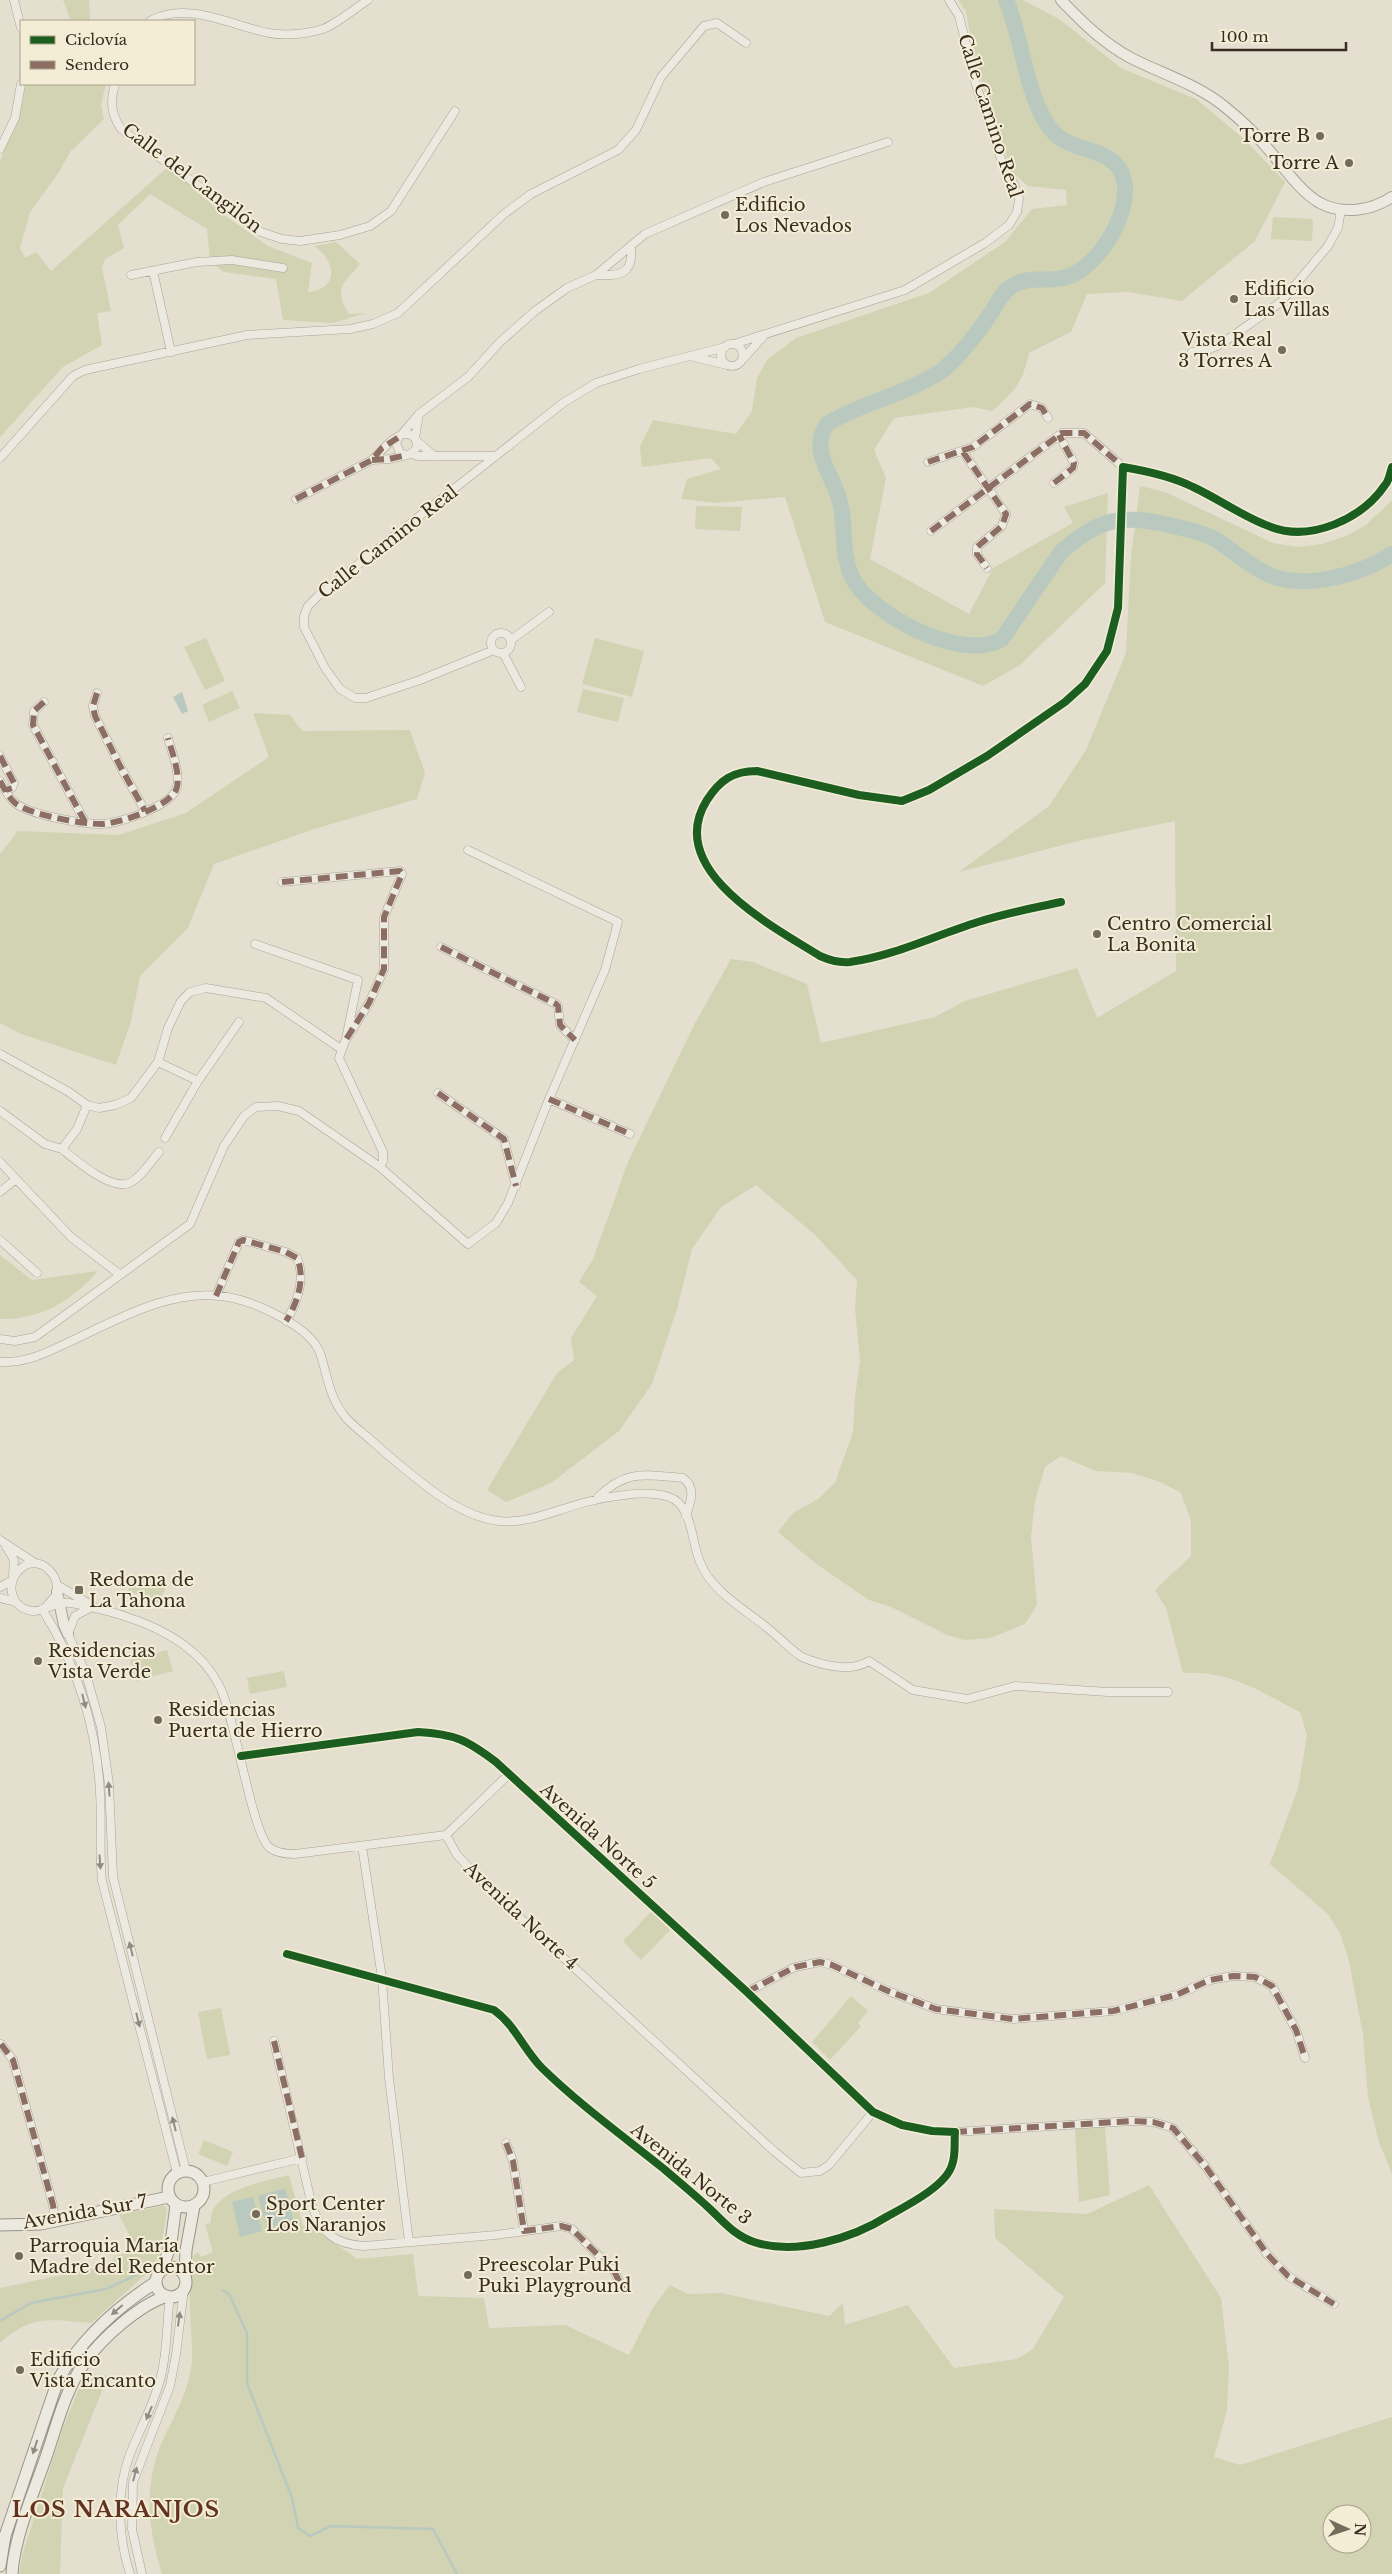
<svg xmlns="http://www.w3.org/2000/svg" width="1392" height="2574" viewBox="0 0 1392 2574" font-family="'Libre Baskerville',serif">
<rect width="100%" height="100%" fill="#e4dfcf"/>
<path fill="#d1d3b2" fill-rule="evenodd" d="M63,0H89L90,21H71Z
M958,0H1023L1059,19L1121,68L1196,99L1244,139L1285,182L1255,241L1182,301L1128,292L1087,294L1071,332L1029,353C1022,384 1015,391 992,411L973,407L894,418L874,450L886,478L870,559L969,614L993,568L1073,523L1064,507L1108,493L1105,583L1020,665L983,686L825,622L785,497L717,503L681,499L687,479L721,469L711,458L642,467L640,446L653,420L736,434L752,411L757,378L767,360L796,338L929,293L1005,242L1032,209L1067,205L1066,190L1028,186L1012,172L975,62L966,11Z
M26,84H106L101,104L104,119L70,152L59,172L30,212L20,248L25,258L36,252L51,271L168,167L224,215L268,246L312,263L308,292C340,289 336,261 314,246L336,242L360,264C343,285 333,288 349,314L366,313L333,323L283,320L276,279L224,272L210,261L207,229L150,194L118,225L124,248L105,259L102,268L111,311L97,313L102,345L63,367L0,437V161L20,114Z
M1273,217L1313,219L1312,241L1271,239Z
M1140,486L1165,492L1273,543L1297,547L1322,544L1346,536L1366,525L1392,500V2174L1379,2142L1368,2097L1363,2035L1349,1961L1340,1933L1328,1914L1270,1864L1298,1789L1307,1735L1300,1712C1258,1691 1233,1671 1183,1673L1166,1608L1155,1590L1191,1556V1521L1181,1493L1163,1483L1132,1473L1096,1471L1061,1456L1045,1467L1035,1501L1031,1536L1037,1605L1025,1624L990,1638L964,1640L947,1635L891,1607L869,1600L815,1563L778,1532L793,1513L818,1499L835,1483L853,1432L855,1397L860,1361L855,1308L857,1280L815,1235L756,1185L721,1207L692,1249L677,1309L652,1384L619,1431L551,1483L506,1502L487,1490L557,1373L574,1360L571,1338L597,1296L579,1282L593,1259L628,1162L694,1025L731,959L753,962L807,984L821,1043L935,1017L965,1001L1077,968L1097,1018L1176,971L1175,821L1082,840L959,872L1049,806L1086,750L1126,653L1131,556Z
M696,506L742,507L740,531L695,529Z
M206,638L225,681L205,690L184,647Z
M595,638L644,651L632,697L582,684Z
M583,689L624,698L618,722L577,712Z
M232,691L240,708L209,722L202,705Z
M253,713L290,715L302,731L410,730L425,773L417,799L314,829L214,864L188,928L140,976L131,1021L116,1065L21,1034L0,1023V854L18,831L119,835L186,813L269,757Z
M0,1255L32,1280L98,1271C72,1300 41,1320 0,1319Z
M134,1574L166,1586L160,1603L128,1591Z
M167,1650L173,1671L136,1681L130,1660Z
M284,1671L287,1687L250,1694L247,1678Z
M651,1912L670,1930L641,1960L623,1941Z
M851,1996L868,2011L858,2023L861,2026L830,2060L812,2042Z
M221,2008L230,2055L207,2059L198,2012Z
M1105,2127L1110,2195L1079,2202L1075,2129Z
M204,2140L233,2152L227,2166L198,2154Z
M289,2175L303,2226L315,2229L357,2259L413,2254L418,2296L484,2298L489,2328L565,2325L629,2355L652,2309L670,2285L687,2294L721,2293L829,2316L843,2303L845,2325L908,2305L954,2368L1017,2359L1033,2349L1064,2297L995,2238L994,2209L1087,2214L1149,2185L1221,2298L1229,2367L1227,2410L1214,2457L1240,2465L1392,2417V2574H162C148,2530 143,2483 163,2440C174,2416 190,2389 192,2361C193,2328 185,2287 194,2255L198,2252L201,2257L213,2252L205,2224L211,2223C207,2190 267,2181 289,2175ZM1332,2514H1362V2544H1332Z
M161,2206H165L167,2210L160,2256L152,2269L91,2323C51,2320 32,2314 0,2343V2288L110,2265L115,2256L133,2251L129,2234L119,2215Z
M85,2373L108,2376L63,2488L60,2574H19L22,2556L61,2433Z"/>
<path fill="#bac9c0" d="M182,692L188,711L182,714L173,697Z
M285,2188L294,2221L267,2228L258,2196Z
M253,2197L262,2231L240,2237L232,2202Z"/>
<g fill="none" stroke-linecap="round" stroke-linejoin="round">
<path stroke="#bac9c0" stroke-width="2.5" d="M222,2290L229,2294L247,2333V2383L292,2498L298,2528L310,2536L331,2526L433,2529L457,2574
M0,2321L31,2303L106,2289L143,2272"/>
<path stroke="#bac9c0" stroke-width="16" d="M1006,0C1023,38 1026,104 1055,134C1076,154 1116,146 1124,180C1132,213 1097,271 1063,278C1045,282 1025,275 1009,288C1001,294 997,304 991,313C978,333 961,354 943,370C935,376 925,380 916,385C887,399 854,407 827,424C809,451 832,473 839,499C847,524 840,552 852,577C870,615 963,663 1002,639L1061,552C1100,517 1123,514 1173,526C1186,529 1201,532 1213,538C1232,549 1248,565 1267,574C1305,591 1359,575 1392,554"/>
<defs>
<path id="minor" d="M14,0L21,28
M150,21C186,0 232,26 269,33C285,36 307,34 323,29C338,23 354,9 368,0
M115,84C110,101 111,114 121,129L261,232L282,239L300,241L340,235L370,226L391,211L455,111
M0,149L15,118L21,84
M153,271L171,352
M131,275L197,262L232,260L283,268
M596,275C620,276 634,275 631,246
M734,344L905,290L985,243L1009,225L1017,212L1019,199L1014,184L1004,168L977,88L959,16L949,0
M721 355a11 11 0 1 1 22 0a11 11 0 1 1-22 0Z
M1192,352L1207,350L1221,344L1281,302L1328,246L1338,228L1341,210
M694,357L727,365
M742,360L763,337
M402,434L419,414L468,377L500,342L535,311L567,288L596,275L645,234L764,182L888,142
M415,438L419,414
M417,441L434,456
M963,452L1006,514L1002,526L977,547V554L987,568
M411,454L418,456H496
M0,458L73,376L85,370L247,335L350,329L373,324L398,313L504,214L531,194L618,150L636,130L661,77L704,26L717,23L746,43
M372,460L389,459L407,455
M928,462L973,447L1030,404L1042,408L1048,418
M1054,483L1073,468L1074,463L1059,435
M296,499L372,460L391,441L402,434H409L415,438C419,446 416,452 407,455L400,453L396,443L399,437
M931,531L1062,433H1084L1123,467
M491 643a10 10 0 1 1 20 0a10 10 0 1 1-20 0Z
M511,640L549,612
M494,650L420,680L366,698H355L340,689L325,668L304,627V616L308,606L318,596L563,403L596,383L639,369L725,347
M503,653L521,687
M97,693L93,706L95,716L120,766L145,811
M44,702L34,711L33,725L85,822
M0,756L14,783L12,788L6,790
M0,781C4,788 9,798 15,803C30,815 82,824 101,824C118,824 173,806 177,787C180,771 172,753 168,738
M282,882L400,871L402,874L384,917V969L369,1003L345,1041L339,1058L383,1152V1161L380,1167
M1061,902C1034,908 1005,913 978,922C936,935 894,956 850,962C839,963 829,960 820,956C774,927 663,870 707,800C720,780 733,771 757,771L859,795L902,801L929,790L987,756L1065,702L1085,684L1107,651L1118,608L1123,467C1147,471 1171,476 1193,487C1219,499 1243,517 1271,527C1311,542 1362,519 1385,485C1389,481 1390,473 1392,467
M255,944L358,980L346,1039
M441,947L556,1004L558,1006L560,1025L575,1040
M0,1054L69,1092L87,1105L99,1108L115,1105L131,1098L158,1062L168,1028L181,1001L190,992L206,988L266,998L341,1049
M158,1062L198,1081L239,1022
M438,1093L504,1139L516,1186
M549,1099L630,1134
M0,1111L45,1144L62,1149L77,1129L87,1105
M165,1138L198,1081
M62,1149C76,1160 111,1191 129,1183C141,1178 151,1161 159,1152
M0,1162L71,1237L119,1274
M0,1192L16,1179
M0,1240L37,1273
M216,1296L239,1242L243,1240L286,1252L297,1258C306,1278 297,1304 286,1321
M0,1339L15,1341L35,1337L190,1224L224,1146L244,1116L256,1107L278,1106L299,1111L380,1167L468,1244L496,1223L508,1203L549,1099L605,970L618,922L468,850
M0,1362C25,1363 44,1354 67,1343C117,1320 171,1287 228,1297C255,1302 310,1326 320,1353C327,1374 329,1396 343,1414C351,1425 362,1432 372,1441C391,1458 410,1474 430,1489C515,1553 539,1504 624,1495C639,1493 654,1492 669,1497C693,1505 691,1542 700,1562C712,1593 748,1611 771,1631C782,1640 791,1650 802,1657C821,1665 851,1673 869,1661L913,1690L967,1699L1015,1686L1108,1692H1168
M598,1497C627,1469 645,1475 683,1478C697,1488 690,1503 686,1516
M0,1540L35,1563
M6,1546L14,1560L13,1575
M57,1585L88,1603L90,1608
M0,1587L11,1581
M0,1598L16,1602
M45,1608L56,1595C58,1586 57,1578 50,1571C30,1549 0,1579 16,1602C20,1607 24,1610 32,1611C42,1612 51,1605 61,1603C70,1601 113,1612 124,1616C162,1628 200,1648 219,1685C235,1715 252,1835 270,1848C277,1853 287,1854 295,1854L446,1835L457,1855L494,1894L775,2152L801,2173L820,2171L829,2165L873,2112
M90,1608L75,1616L68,1634L86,1674L101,1727L109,1784L113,1877L186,2171
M42,1609C77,1664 97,1729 100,1793C102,1823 99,1852 102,1881L177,2173
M241,1756L418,1732C455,1734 467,1740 496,1762L747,1992L873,2112L902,2125L932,2131L955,2132C954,2143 956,2155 952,2165C946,2186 906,2206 888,2216C853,2238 796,2256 754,2242C735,2236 724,2222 710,2209C695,2195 679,2182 664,2169C623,2136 580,2105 542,2068C524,2050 515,2025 494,2010L287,1954
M446,1835L508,1775
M362,1846L382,1978L389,2078L409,2242
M747,1992L795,1967L820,1962L832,1965L888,1991L936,2009L1013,2019L1113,2011L1176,1995L1210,1980L1233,1976L1255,1977L1272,1986L1296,2030L1305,2058
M274,2041L312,2206C322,2233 334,2244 364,2246L496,2235L561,2226L572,2229L614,2271L623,2289
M1,2044L13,2060L53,2205L55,2221
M955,2132L1132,2121L1153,2122L1173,2128L1206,2167L1267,2254L1288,2276L1334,2304
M506,2143L513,2161L524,2231
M203,2182L302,2158
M130,2574C118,2537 116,2491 130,2454C140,2429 153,2406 160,2380C168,2352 166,2325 170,2297
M142,2574L132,2529L133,2482L170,2386L176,2355L184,2288"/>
<path id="tertiary" d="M1061,0C1082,22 1103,43 1131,58C1162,74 1197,84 1225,107C1240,119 1255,133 1268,149C1284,167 1299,191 1320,203C1343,215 1371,211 1392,197
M57,1592L64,1625L68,1634"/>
<path id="secondary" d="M168 2189a18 18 0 1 1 36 0a18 18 0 1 1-36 0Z
M0,2225L41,2224L169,2197
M156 2282a15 15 0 1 1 30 0a15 15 0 1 1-30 0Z
M162,2270L171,2243L176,2205
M185,2277L186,2250L194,2206
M0,2566L5,2536L58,2380C81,2339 117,2307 156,2282
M12,2574C14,2537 34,2492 46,2457C57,2425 65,2390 85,2362C102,2338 139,2305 167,2296"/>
</defs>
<use href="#minor" stroke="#a9a497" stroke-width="9"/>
<use href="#tertiary" stroke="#a9a497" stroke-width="12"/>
<use href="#secondary" stroke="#999388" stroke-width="13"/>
<use href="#minor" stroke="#ece9e0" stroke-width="8"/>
<use href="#tertiary" stroke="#ece9e0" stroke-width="10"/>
<use href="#secondary" stroke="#ece9e0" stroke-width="11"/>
<path stroke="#8d6e63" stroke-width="6" stroke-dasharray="12 6" stroke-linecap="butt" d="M963,452L1006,514L1002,526L977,547V554L987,568
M372,460L389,459L407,455
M928,462L973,447L1030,404L1042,408L1048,418
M1054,483L1073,468L1074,463L1059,435
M296,499L372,460L382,448L399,437
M931,531L1062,433H1084L1123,467
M97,693L93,706L95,716L120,766L145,811
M44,702L34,711L33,725L85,822
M0,756L14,783L12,788L6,790
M0,781C4,788 9,798 15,803C30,815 82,824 101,824C118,824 173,806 177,787C180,771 172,753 168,738
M282,882L400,871L402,874L384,917V969L369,1003L345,1041
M441,947L556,1004L558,1006L560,1025L575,1040
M438,1093L504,1139L516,1186
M549,1099L630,1134
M216,1296L239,1242L243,1240L286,1252L297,1258C306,1278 297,1304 286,1321
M747,1992L795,1967L820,1962L832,1965L888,1991L936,2009L1013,2019L1113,2011L1176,1995L1210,1980L1233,1976L1255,1977L1272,1986L1296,2030L1305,2058
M274,2041L302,2158
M1,2044L13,2060L53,2205L55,2221
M955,2132L1132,2121L1153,2122L1173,2128L1206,2167L1267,2254L1288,2276L1334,2304
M506,2143L513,2161L524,2231L561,2226L572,2229L614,2271L623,2289"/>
<defs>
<path id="cycleway" d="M1061,902C1034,908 1005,913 978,922C936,935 894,956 850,962C839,963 829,960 820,956C774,927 663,870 707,800C720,780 733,771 757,771L859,795L902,801L929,790L987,756L1065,702L1085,684L1107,651L1118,608L1123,467C1147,471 1171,476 1193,487C1219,499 1243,517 1271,527C1311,542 1362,519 1385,485C1389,481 1390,473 1392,467
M241,1756L418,1732C455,1734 467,1740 496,1762L747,1992L873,2112L902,2125L932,2131L955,2132C954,2143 956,2155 952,2165C946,2186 906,2206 888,2216C853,2238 796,2256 754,2242C735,2236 724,2222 710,2209C695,2195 679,2182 664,2169C623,2136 580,2105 542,2068C524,2050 515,2025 494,2010L287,1954"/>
</defs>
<use href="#cycleway" stroke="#f4edd6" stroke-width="11"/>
<use href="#cycleway" stroke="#1b5e20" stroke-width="8"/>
</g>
<defs><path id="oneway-solid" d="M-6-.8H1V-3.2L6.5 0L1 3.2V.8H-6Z" transform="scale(1.25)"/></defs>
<g fill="#928b80">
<use href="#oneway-solid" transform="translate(84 1701) rotate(76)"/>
<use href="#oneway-solid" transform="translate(109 1789) rotate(-94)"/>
<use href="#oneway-solid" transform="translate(100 1862) rotate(86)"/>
<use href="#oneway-solid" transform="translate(131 1949) rotate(-104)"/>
<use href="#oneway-solid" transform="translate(138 2020) rotate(76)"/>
<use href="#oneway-solid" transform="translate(174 2124) rotate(-104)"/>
<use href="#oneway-solid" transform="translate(117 2310) rotate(139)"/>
<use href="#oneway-solid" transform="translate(179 2319) rotate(-82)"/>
<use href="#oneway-solid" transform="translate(149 2413) rotate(113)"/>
<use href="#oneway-solid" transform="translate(35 2447) rotate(108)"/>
<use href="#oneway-solid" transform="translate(135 2474) rotate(-75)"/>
</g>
<g fill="#746b5d" stroke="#f4edd6" stroke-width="2">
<circle cx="1320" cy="136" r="5"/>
<circle cx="1349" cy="163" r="5"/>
<circle cx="725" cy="215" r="5"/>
<circle cx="1234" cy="299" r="5"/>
<circle cx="1282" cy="350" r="5"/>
<circle cx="1097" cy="934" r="5"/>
<rect x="74" y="1585" width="10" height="10" rx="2.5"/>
<circle cx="38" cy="1661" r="5"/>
<circle cx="158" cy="1720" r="5"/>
<circle cx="256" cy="2214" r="5"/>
<circle cx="19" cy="2256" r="5"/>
<circle cx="468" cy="2275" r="5"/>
<circle cx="20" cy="2370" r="5"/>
</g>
<g text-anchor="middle" stroke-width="4" stroke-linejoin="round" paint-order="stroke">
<g font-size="18" fill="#382d20" stroke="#f4edd6">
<text transform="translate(990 116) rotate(72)" y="6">Calle Camino Real</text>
<text transform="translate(192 178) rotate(37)" y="6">Calle del Cangilón</text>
<text transform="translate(388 542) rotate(-38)" y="6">Calle Camino Real</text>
<text transform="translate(598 1836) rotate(42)" y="6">Avenida Norte 5</text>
<text transform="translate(521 1916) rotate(43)" y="6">Avenida Norte 4</text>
<text transform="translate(691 2174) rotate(39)" y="6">Avenida Norte 3</text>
<text transform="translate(85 2212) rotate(-10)" y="6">Avenida Sur 7</text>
</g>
<g font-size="18" fill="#382d20" stroke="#f4edd6" text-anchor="start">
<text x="1310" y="142" text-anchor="end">Torre B</text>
<text x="1339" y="169" text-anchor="end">Torre A</text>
<text x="735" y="211">Edificio<tspan x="735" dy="21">Los Nevados</tspan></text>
<text x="1244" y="295">Edificio<tspan x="1244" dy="21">Las Villas</tspan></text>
<text x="1272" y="346" text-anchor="end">Vista Real<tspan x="1272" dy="21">3 Torres A</tspan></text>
<text x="1107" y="930">Centro Comercial<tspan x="1107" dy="21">La Bonita</tspan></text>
<text x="89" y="1586">Redoma de<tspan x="89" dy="21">La Tahona</tspan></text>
<text x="48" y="1657">Residencias<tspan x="48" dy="21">Vista Verde</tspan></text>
<text x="168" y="1716">Residencias<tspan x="168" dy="21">Puerta de Hierro</tspan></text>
<text x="266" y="2210">Sport Center<tspan x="266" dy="21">Los Naranjos</tspan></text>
<text x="29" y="2252">Parroquia María<tspan x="29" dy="21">Madre del Redentor</tspan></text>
<text x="478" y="2271">Preescolar Puki<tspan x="478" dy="21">Puki Playground</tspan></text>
<text x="30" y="2366">Edificio<tspan x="30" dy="21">Vista Encanto</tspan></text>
</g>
<g font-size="22" font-weight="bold" letter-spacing="1" fill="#623322" stroke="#f4edd6">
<text x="116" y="2517">LOS NARANJOS</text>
</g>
</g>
<rect x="20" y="20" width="175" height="65" fill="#f4edd6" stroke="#a9a08d"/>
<rect x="30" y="36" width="25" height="8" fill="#1b5e20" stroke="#a9a08d"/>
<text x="65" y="45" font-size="15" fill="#382d20">Ciclovía</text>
<rect x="30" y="61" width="25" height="8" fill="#8d6e63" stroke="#a9a08d"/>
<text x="65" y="70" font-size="15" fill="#382d20">Sendero</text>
<g transform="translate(1347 2529) rotate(93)"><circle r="24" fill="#f4edd6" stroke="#a9a08d"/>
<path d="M0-4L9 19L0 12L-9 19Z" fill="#746b5d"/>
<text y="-8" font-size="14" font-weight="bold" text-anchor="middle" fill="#382d20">N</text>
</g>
<path d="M1212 42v8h134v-8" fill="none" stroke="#382d20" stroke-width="2.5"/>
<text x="1220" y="42" font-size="15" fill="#382d20" stroke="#f4edd6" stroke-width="4" paint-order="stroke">100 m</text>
</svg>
